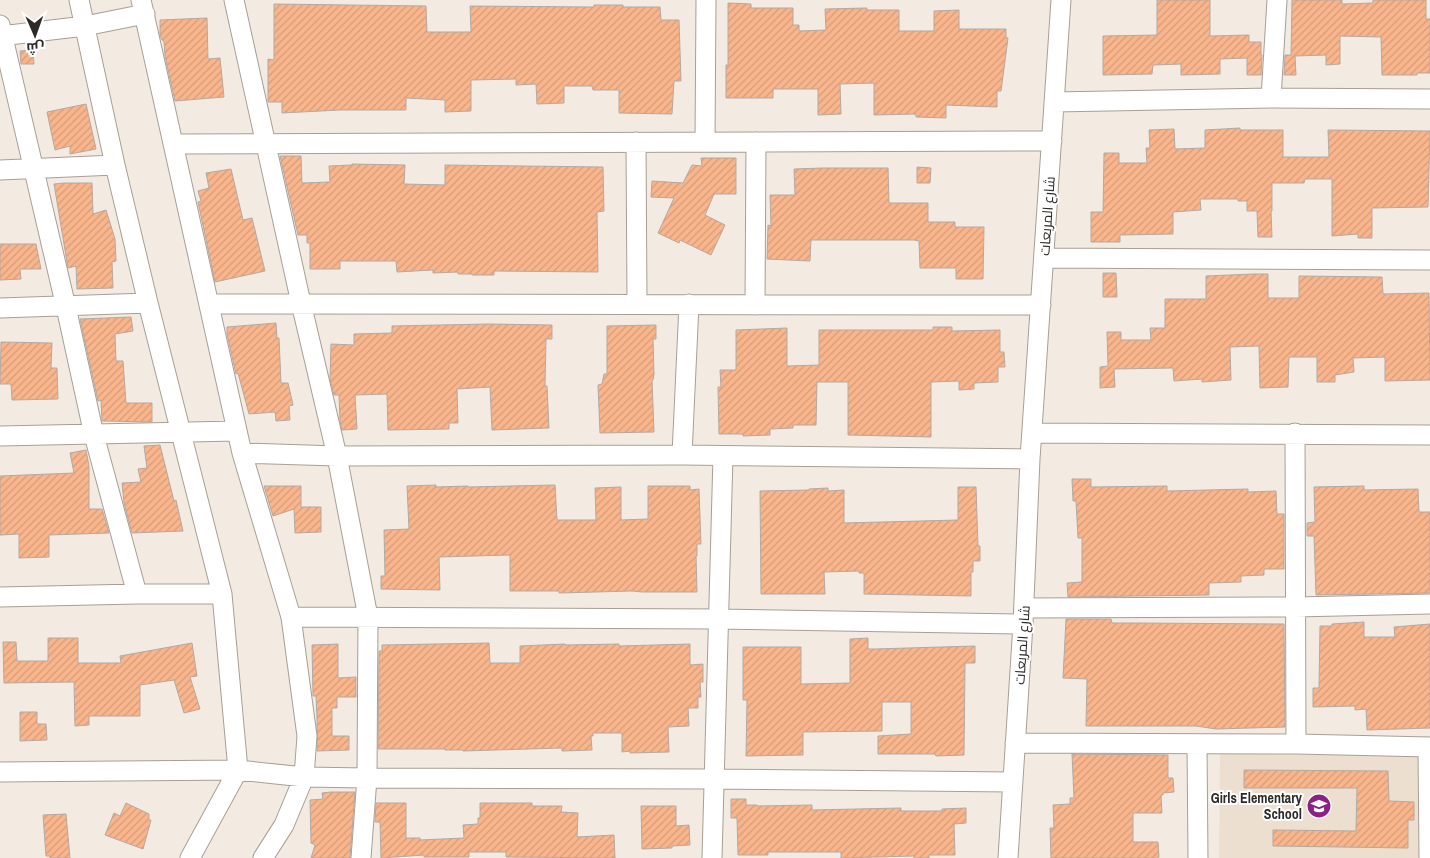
<svg xmlns="http://www.w3.org/2000/svg" width="1430" height="858" viewBox="0 0 1430 858" font-family="'Archivo Narrow',Cairo,sans-serif">
<defs>
<pattern id="building-hatch" width="6" height="6" patternUnits="userSpaceOnUse" patternTransform="scale(1.25)"><rect width="6" height="6" fill="#f9b58c"/><path d="M-1 1l2-2M0 6l6-6M5 7l2-2" fill="none" stroke="#d69c79"/></pattern>
</defs>
<rect width="100%" height="100%" fill="#f3ebe1"/>
<path fill="#ecdfd0" d="M1220,754L1420,755L1419,858H1219Z"/>
<path fill="url(#building-hatch)" stroke="#b4a9a2" d="M1157,0H1210V36L1249,35V42H1261V55H1262L1261,75H1247V58L1220,59V74L1181,75V64L1153,65L1152,74L1103,75V36L1157,35Z
M1292,0H1342V4L1373,3V0H1426V19H1430V73H1417V75H1382L1381,37L1340,36V64L1326,65V55L1295,56L1296,75H1284L1285,55H1291Z
M728,3L751,4V8H793V25H799V31L826,30L825,9L867,8V10H899V31H934V11L959,10V29H1006V38H1008L1001,91H997V107L946,105V118L916,117V114L874,115V83L840,84L841,114L818,115V89H773V98H726V65H728Z
M274,4L426,6L427,32H471L470,6L594,7V5H623V7H660L661,20H679L681,81H674L672,114L619,113V90H593L592,86H564V103L537,104L536,84L516,85V79L471,80V111L445,112V100L406,98V110H340L282,113V102H268V59L274,60Z
M207,18L208,59L220,58L224,97L175,101L165,56L164,41L162,40L160,35V20Z
M33,50L34,64H21L20,51Z
M86,104L96,149L70,154V146L55,150L47,112Z
M1240,128V130H1283V157H1329L1328,130L1430,131L1428,207L1372,208V238H1358V234L1332,236V179H1305L1304,183H1272V211H1271L1272,237H1258L1257,211H1247V201H1238V199H1200L1201,210L1173,212V234L1120,235V242H1091V212H1103L1104,153H1119V163H1147L1146,148H1150L1149,130L1174,129L1175,149L1205,148V130Z
M280,156H301L302,183L330,182L329,166L352,165V164L405,165L404,184L445,185V165L603,167L604,211L597,212L598,272L494,271V275H472V274H458V272L433,273V270L397,272L396,261H340V269H310V243H307V235H298Z
M701,158H736V194H714L705,215L725,225L711,255L680,240L679,243L658,233L674,198L651,197L652,181L683,183L692,165L702,166Z
M917,167L931,168L930,183H917Z
M822,168H888L889,203H928V222H955V227H984L983,279H956V268H920L919,241L914,240H811L810,261L767,259L768,225L771,226L770,195H795L794,169Z
M231,169L243,220L252,218L265,271L215,282L198,202L201,201L198,191L209,188L206,173Z
M64,183H92L93,214L106,210L115,239L116,261L112,262L113,288L77,289L76,266L68,268L54,184Z
M0,244H36L41,269H20L21,279L0,280Z
M1103,273H1116L1117,297H1103Z
M1254,274H1268V298H1299V276L1382,277L1383,294L1429,293L1430,380L1385,381V357L1353,358L1354,372L1335,375V382H1317V357H1289L1288,387L1260,388L1259,346L1230,347L1231,380L1202,382V379L1174,381L1173,368L1114,369L1115,387L1100,388V367L1108,366L1107,332H1121V340H1151L1150,328H1165V299H1206V276Z
M131,317L133,331L115,334L116,361H123L126,403H152V422L102,421L101,400L98,401L80,319Z
M276,323L277,338H279L281,383H288L293,405L289,406L290,420L276,421L275,412L249,414L238,373L236,374L227,334V327Z
M488,324L552,325V339H546L545,386H547L549,428L492,430L490,387L457,389L458,423H449V429L388,430L387,394L355,395L357,429L342,430L340,421L339,395H334L330,379L331,344L354,345V334L392,333V326Z
M656,325V339H653L654,374L653,380H652L654,432L600,433L598,385L602,384L604,374H607V326Z
M933,327H952V331L1000,330V352H1004L1005,367H998V382L974,383V389L959,390V381L931,382V437L848,435V382H817L816,425H793V428L770,429V435L743,436V434H719L718,387H721L720,370H736V330L787,328V366L819,365V330H933Z
M1,342L52,343L51,368H57L58,399L12,400L11,384H0Z
M160,445L174,501L176,500L183,531L132,533L124,503L122,483L141,482L138,469L147,468L144,446Z
M86,450L89,466V509H102L109,533L49,535V557L19,558V534L0,535V476L74,473L70,453Z
M1072,479H1091V487L1167,486V491L1248,489V492L1276,491L1277,514H1284V569H1264V575L1241,576V582L1209,583V595L1068,597L1067,583L1082,582V538H1078L1076,501H1073Z
M436,485V487L468,486V487L555,485L557,520H596L595,488L621,487V520L648,519V486H690V490L699,489L701,544H697V556H696L697,592H642L632,591L559,593V591H510V555L439,557L440,590L381,589V576H385L384,530L409,529L407,486Z
M264,486H301V507H321V532L295,533L294,509L273,516Z
M1364,486V490L1418,489L1419,512H1430V593L1316,595L1314,536H1307V523L1315,522L1314,487Z
M958,487H976L978,546H980V561H973V572H971V596L864,594V573H859V571L824,572L825,594H761L760,491L809,490V489L828,488V491L844,490V523L958,520Z
M1066,619H1111L1112,623H1136L1284,624L1285,727L1216,729L1196,726H1086L1087,679L1063,678Z
M1364,622V637H1395L1394,627L1430,624V728L1367,730L1366,709L1355,710V706L1313,707V688H1319L1320,626H1332V624Z
M48,638H78V663H121L120,656L192,643L197,676L190,677L200,709L184,713L174,680L140,685V716H89V725L75,726L74,682L4,683L3,642H16L17,661H48Z
M868,638V649H874L975,646V663H965L964,755L936,756L935,754H878V736L911,734V702H882V731L803,732V755L746,756L747,700H743V647H801V684L850,683V639Z
M489,643L490,663H520V646L565,644V645L619,644V646L690,644V665L703,664V682H700L701,697H698V708H688L689,726L668,727L669,752L630,753V751L622,752V733H593V736H591L592,750L562,751V748L463,751V750H445V749H378L379,651H382V645Z
M338,644V678L356,677V697H337V708H332V736H349V750L317,751V718L316,696H313L312,645Z
M20,712H37V724H46L47,740L20,741Z
M1072,754L1168,755V778H1173L1174,792L1163,793V795H1161L1162,813H1133V842H1158L1159,857L1157,858H1051L1050,828H1054L1053,805L1070,804V798H1074Z
M1244,770L1388,771L1389,801L1414,802V820H1408V848L1273,846V830L1356,831L1357,788H1244Z
M331,792H355L350,858H311L315,845L311,843L310,800L323,799L322,793Z
M731,799H746V805H757V806L812,805V810L901,808V811H942V809L966,808V823L954,824L955,855H929V858H914V856L841,858V852H768V855H738L737,818H731Z
M126,803L149,814V820H151L143,849L105,835L114,813L120,816Z
M376,803H406V838H420V840L464,838L463,825L478,824V818H480V803H532V806H562L561,812L578,813L577,837L614,835L615,858L506,857V852H469V857H424V855L381,858L380,822H375Z
M641,806H676V826L689,825L690,845L672,846V848L642,849Z
M66,814L70,858H50V856H46L43,815Z"/>
<g fill="none" stroke-linecap="round" stroke-linejoin="round">
<defs>
<path id="minor" d="M79,0L115,165L148,303L222,594L238,770L190,858
M141,0L242,453L291,617L307,736L304,777L284,825L263,858
M234,0L301,303L337,456L368,617L367,778L361,858
M0,25L66,307L94,435L137,594
M0,36L85,26L145,14
M1271,98L1277,0
M1054,102L1271,98L1430,99
M636,142L637,304
M705,142L706,0
M174,144L1052,141
M0,170L115,165
M1044,258L1430,260
M210,304L1041,305
M755,305L756,142
M0,308L148,303
M1032,433L1430,435
M1295,433L1296,744
M0,436L237,431
M242,453L337,456L682,455L1030,459
M682,455L689,304
M0,597L137,594H222
M1024,608L1295,607L1430,604
M291,617L718,619L1023,624
M1015,743L1296,744L1430,747
M1197,744L1198,858
M1428,747L1429,858
M0,772L238,770L304,777L367,778L714,779L1012,782
M712,858L723,456
M1008,858L1023,624L1030,459L1061,0"/>
</defs>
<use href="#minor" stroke="#a79f96" stroke-width="21"/>
<use href="#minor" stroke="#fff" stroke-width="19"/>
</g>
<defs>
<symbol id="school-disc" viewBox="-11 -11 22 22"><circle r="9.5" fill="#8b2186" stroke="#fff"/><path d="M0-5L7-2L0 1L-7-2ZM-4 1L0 2.5L4 1V4Q0 6-4 4Z" fill="#fff"/></symbol>
</defs>
<g fill-rule="evenodd">
<use href="#school-disc" x="1305" y="792" width="28" height="28"/>
</g>
<g text-anchor="middle" stroke-width="4" stroke-linejoin="round" paint-order="stroke">
<g font-size="14" fill="#2d2a27" stroke="#fff">
<text transform="translate(1047 216) rotate(-86)" y="5">شارع المربعات</text>
<text transform="translate(1022 645) rotate(-86)" y="5">شارع المربعات</text>
</g>
<g font-size="14" font-weight="bold" fill="#2d2a27" stroke="#fff" text-anchor="end">
<text x="1302" y="803">Girls Elementary<tspan x="1302" dy="16">School</tspan></text>
</g>
</g>
<g transform="translate(35 35) rotate(178)" stroke="#ffffff" stroke-width="4" paint-order="stroke">
<path d="M0-4L9 19L0 12L-9 19Z" fill="#2d2a27"/>
<text y="-8" font-size="14" font-weight="bold" text-anchor="middle" fill="#2d2a27">ش</text>
</g>
</svg>
